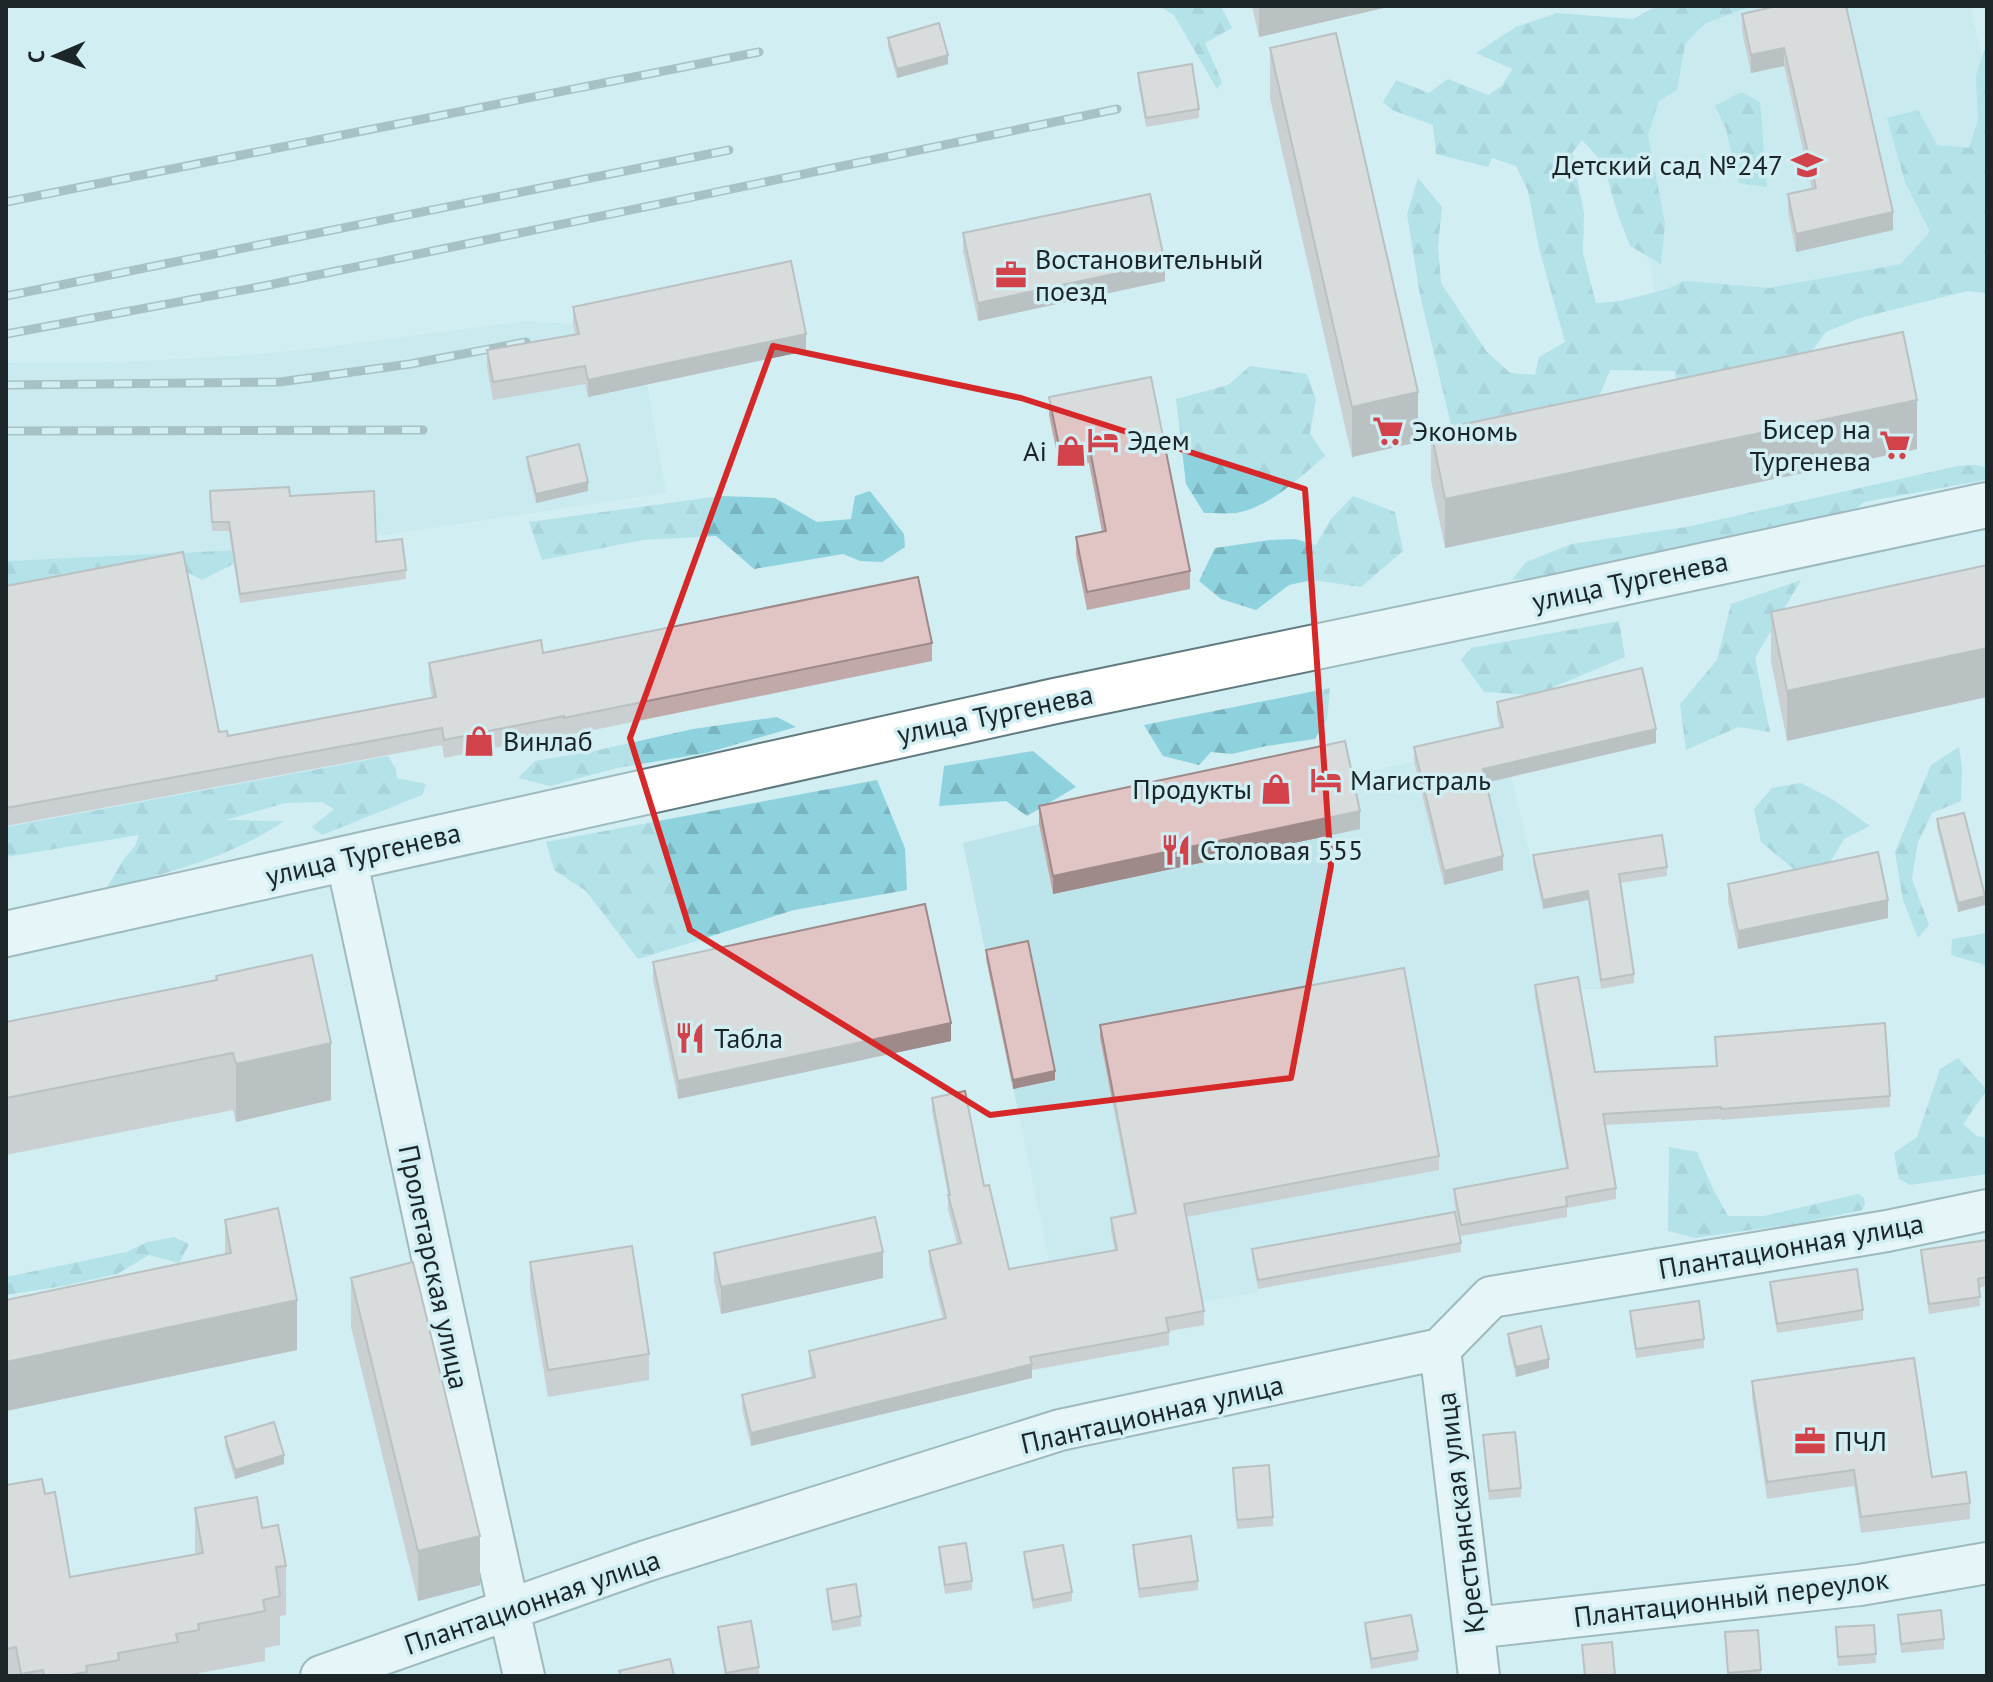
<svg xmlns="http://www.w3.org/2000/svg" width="1993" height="1682" viewBox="0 0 1993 1682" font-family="'PT Sans',sans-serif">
<defs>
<pattern id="forest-firs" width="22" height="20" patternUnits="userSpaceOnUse" patternTransform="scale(2)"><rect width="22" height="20" fill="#8ed2de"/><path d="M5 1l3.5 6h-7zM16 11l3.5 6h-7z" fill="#7ab4be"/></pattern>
</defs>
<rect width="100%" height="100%" fill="#d1eef3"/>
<path fill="#bee4eb" d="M1719,6H1970L1987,76V254L1665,335L1598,37Z
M525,321L573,324L647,384L666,493L304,547L6,561V363L125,362L234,356L303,350Z
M1503,741L1543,909L1588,900L1601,989H1578L1535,997L1568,1180L1454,1201L1458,1220L1253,1258L1258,1292L1085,1324L1052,1276L963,843L1039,824L1349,776Z"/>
<path fill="url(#forest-firs)" d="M1159,6H1221L1232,28L1205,43L1222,82L1217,89L1174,15Z
M1657,6H1751L1704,24L1685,44L1677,90L1659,101L1648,135L1665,224L1661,264L1630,246L1618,215L1603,163L1582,140L1572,153L1584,213L1583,253L1596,303L1621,301L1667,289L1684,281L1769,288L1901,264L1930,232L1905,182L1887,118L1918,110L1937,145L1969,148L1978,120L1976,76L1987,42V293L1967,291L1860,318L1826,332L1802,364L1782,378L1765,361L1750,369L1678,391L1675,371L1610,370L1589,421L1453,433L1420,295L1407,214L1418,178L1442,207L1438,246L1441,283L1487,352L1510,373L1535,375L1539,357L1565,342L1539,248L1528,191L1516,166L1492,158L1488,167L1436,154L1433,125L1392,110L1383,102L1396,80L1429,93L1448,79L1488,95L1502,86L1512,69L1476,53L1516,27L1557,13L1633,19Z
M1741,92L1760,102L1767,187L1739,183L1726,129L1715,106Z
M1250,366L1307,374L1316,400L1310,433L1325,456C1299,478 1270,507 1236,513C1226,514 1214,513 1204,513L1186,484L1176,399L1228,385Z
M1976,465L1987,468L1985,480L1864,502L1842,521L1558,576L1512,580L1526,562L1572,544L1686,527L1958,466Z
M870,491L904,534L905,547L882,562L860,561L843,554L754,569L716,536L643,540L542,560L529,522L721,496L775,498L817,522L851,519L855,496Z
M1353,496L1395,512L1403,551L1361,587L1312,580L1289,585L1256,610L1221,599L1199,581L1215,548L1270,540L1295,539L1316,545L1331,519Z
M263,549L202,580L183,570L6,604V561Z
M1801,580L1755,658L1770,732L1738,727L1686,750L1680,704L1717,660L1731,604Z
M1619,621L1625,657L1535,695L1484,692L1461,660L1471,648Z
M1330,688L1327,719L1315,739L1266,746L1232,754L1211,752L1199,765L1163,756L1144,725Z
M777,717L796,727L706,753L617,768L550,786L518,778L535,761L594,751L693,729Z
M1959,747L1962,767L1961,801L1932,813L1918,842L1912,879L1929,925L1918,938L1903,900L1895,852L1931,765Z
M1033,751L1076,787L1027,816L1006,801L939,806L944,766Z
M388,756L396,769L397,778L426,784L422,795L322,835L312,827L334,809L322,802L285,803L226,820L284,821C232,857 167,873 106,889L124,859L135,846L139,835L6,857V827Z
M877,780L905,848L907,890L794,910L638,959L586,891L554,870L546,842Z
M1801,783L1832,799L1870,826L1844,839L1825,871L1802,876L1761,842L1754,809L1772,788Z
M1987,933V969L1982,964L1951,955L1952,939Z
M1958,1058L1987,1090L1963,1124L1977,1136L1987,1138V1174L1910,1185L1899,1179L1894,1153L1917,1137L1940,1069Z
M1669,1147L1697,1152L1713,1189L1728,1216H1764L1858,1194L1864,1198L1865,1204L1862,1210L1801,1223L1695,1238L1668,1231Z
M174,1237L189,1244L179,1263L149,1255L117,1274L63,1286L6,1295V1277L126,1252L148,1242Z"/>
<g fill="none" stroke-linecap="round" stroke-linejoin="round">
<defs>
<path id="minor" d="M346,858C406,1130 462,1404 524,1676
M1440,1349L1479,1676
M1474,1628L1860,1585L1987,1563
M321,1676L646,1561L1060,1430L1440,1349L1491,1297L1887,1231L1987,1210"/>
<path id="secondary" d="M6,934L1055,701L1542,600L1987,505"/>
</defs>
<use href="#minor" stroke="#607a7e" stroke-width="44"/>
<use href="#secondary" stroke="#607a7e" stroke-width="48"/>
<use href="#minor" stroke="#fff" stroke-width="40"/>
<use href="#secondary" stroke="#fff" stroke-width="44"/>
<defs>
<path id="rail" d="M6,202L759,52
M6,296L729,150
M6,334L264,286L1117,109
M6,385L280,382L410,364L526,342
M6,431L423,430"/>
</defs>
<use href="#rail" stroke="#778b8e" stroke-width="9"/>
<use href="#rail" stroke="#d1eef3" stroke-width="6" stroke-dasharray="18" stroke-linecap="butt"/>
</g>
<path fill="#c1a9a9" d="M1252,6H1392L1259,37Z
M1777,6L1893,230L1796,252L1788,212V194L1812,189L1784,66L1751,73L1742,32V14Z
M888,38L948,64L897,78L888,47Z
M1270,48L1418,442L1352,457L1270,98Z
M1138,73L1199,109V118L1146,127L1138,82Z
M963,233L1165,281L978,321L963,251Z
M573,307L806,351L588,397L585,384L493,400L487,367V350L575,334L573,324Z
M1049,397L1190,571V589L1087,610L1076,555V537L1102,532L1089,463L1060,469L1049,415Z
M1431,431L1917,449L1445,548L1431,480Z
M527,457L588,491L536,503L527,466Z
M210,491L290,496L376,542L406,570V579L240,603L229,531H212Z
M1987,565L1787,741L1771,661V612Z
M6,586L219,732L228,736L432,698L429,681V663L543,653L932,643V661L564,736V734L444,758L442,745L6,826Z
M1497,702L1656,743L1486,783L1503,870L1444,885L1414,761V747L1500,728L1497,716Z
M1039,806L1360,829L1053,894L1039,824Z
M1937,819L1985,905L1958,912L1937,828Z
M1533,855L1667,867V876L1620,883L1634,974V983L1601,989L1588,900L1543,909L1533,864Z
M1728,884L1888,918L1738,949L1728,902Z
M986,950L1055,1080L1013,1089L986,959Z
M653,962L951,1041L678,1099L653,980Z
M216,976L331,1100L236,1122L233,1110L6,1155V1022L216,980Z
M1535,985L1595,1072L1716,1066L1715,1037L1890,1096V1107L1721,1120V1119L1605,1125L1616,1188V1199L1567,1208V1217L1461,1236L1454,1201V1189L1566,1168L1535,997Z
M1100,1025L1439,1156V1170L1186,1217L1204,1311V1325L1169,1331V1345L1032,1370V1378L751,1446L742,1409V1395L812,1378L809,1364V1351L943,1319L929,1264V1251L957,1244L948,1209V1195L932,1111V1098L984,1186L1009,1269L1115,1250L1111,1232V1218L1134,1214L1100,1038Z
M225,1220L297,1350L6,1411V1300L225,1255Z
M1987,1240V1286L1979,1288L1980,1306L1929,1314L1921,1260V1250Z
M1461,1243V1252L1258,1289L1252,1258V1249Z
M714,1253L883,1278L721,1314L714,1280Z
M530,1262L649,1354V1380L548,1397L530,1289Z
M351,1278L480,1585L418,1601L351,1327Z
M1770,1282L1863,1310V1320L1777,1333L1770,1291Z
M1630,1311L1704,1339V1348L1636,1358L1630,1320Z
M1508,1334L1549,1368L1516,1377L1508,1343Z
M1752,1381L1932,1477L1970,1503V1519L1861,1533L1854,1486L1767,1499L1752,1397Z
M1483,1435L1521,1488V1497L1489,1500Z
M225,1437L284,1464L235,1479L225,1446Z
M1233,1468L1273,1517V1526L1237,1529Z
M6,1485L45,1494L70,1577L195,1554V1508L262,1528L286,1566V1615L280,1616V1645L265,1648V1661L199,1673V1676H6Z
M1133,1545L1198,1581V1590L1139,1598L1133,1554Z
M939,1547L972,1581V1590L945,1594L939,1556Z
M1024,1552L1072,1592V1601L1033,1609L1024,1561Z
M827,1589L861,1616V1626L832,1631L827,1598Z
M1898,1615L1944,1639V1649L1901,1653Z
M1365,1623L1418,1651V1660L1371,1669L1365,1632Z
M1874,1625L1876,1663L1838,1666L1836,1627Z
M718,1627L759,1667V1676H725L718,1636Z
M1758,1630L1761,1676H1728L1725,1641Z"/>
<path fill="#9d8a89" d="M1259,6H1392L1259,37Z
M1784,48V66L1751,73V55Z
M948,55V64L897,78V69Z
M1893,212V230L1796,252V234Z
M1165,263V281L978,321V303Z
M806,334V351L588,397V380Z
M1418,392V442L1352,457V407Z
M1917,400V449L1445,548V499Z
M588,482V491L536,503V494Z
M1987,648V697L1787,741V691Z
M1656,729V743L1483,783V769Z
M1360,811V829L1053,894V876Z
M1503,856V870L1444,885V871Z
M1588,891V900L1543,909V900Z
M1985,896V905L1958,912V903Z
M1888,900V918L1738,949V931Z
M951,1023V1041L678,1099V1081Z
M331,1043V1100L236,1122V1064Z
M1055,1071V1080L1013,1089V1080Z
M883,1252V1278L721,1314V1287Z
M297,1300V1350L6,1411V1362Z
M1549,1359V1368L1516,1377V1367Z
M1032,1364V1378L751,1446V1433Z
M284,1455V1464L235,1479V1470Z
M480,1536V1585L418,1601V1551Z"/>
<path fill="#e0c5c4" stroke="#9d8a89" stroke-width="2" d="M1777,6H1846L1893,212L1796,234L1788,194L1816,188L1784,48L1751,55L1742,14Z
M939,23L948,55L897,69L888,38Z
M1336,33L1418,392L1352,407L1270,48Z
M1192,64L1199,109L1146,118L1138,73Z
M1150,194L1165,263L978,303L963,233Z
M791,261L806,334L588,380L585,366L493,382L487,350L579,334L573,307Z
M1903,332L1917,400L1445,499L1431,431Z
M1151,377L1190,571L1087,592L1076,537L1106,531L1089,445L1060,451L1049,397Z
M579,444L588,482L536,494L527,457Z
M289,487L290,496L374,491L376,542L402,539L406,570L240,594L229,522H212L210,491Z
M183,552L219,732L227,731L228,736L436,697L429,663L541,640L543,653L918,577L932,643L564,718V716L444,740L442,728L6,808V586Z
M1987,565V648L1787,691L1771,612Z
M1642,668L1656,729L1483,769L1503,856L1444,871L1414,747L1503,727L1497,702Z
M1345,741L1360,811L1053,876L1039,806Z
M1964,813L1985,896L1958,903L1937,819Z
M1662,835L1667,867L1619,874L1634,974L1601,980L1588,891L1543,900L1533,855Z
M1878,852L1888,900L1738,931L1728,884Z
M925,904L951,1023L678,1081L653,962Z
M1028,941L1055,1071L1013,1080L986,950Z
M312,955L331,1043L236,1064L233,1053L6,1098V1022L217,980L216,976Z
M1404,968L1439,1156L1184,1204L1204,1311L1166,1318L1169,1332L1030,1357L1032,1364L751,1433L742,1395L815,1377L809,1351L946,1318L929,1251L961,1243L948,1195H950L932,1098L965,1091L984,1186L989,1185L1009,1269L1117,1250L1111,1218L1136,1213L1100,1025Z
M1578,977L1595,1072L1717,1066L1715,1037L1885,1023L1890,1096L1721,1109V1107L1603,1114L1616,1188L1566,1197L1567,1206L1461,1225L1454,1189L1568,1168L1535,985Z
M278,1208L297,1300L6,1362V1300L231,1253L225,1220Z
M1455,1212L1461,1243L1258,1280L1252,1249Z
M875,1217L883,1252L721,1287L714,1253Z
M1987,1240V1277L1978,1279L1980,1297L1929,1304L1921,1250Z
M632,1246L649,1354L548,1370L530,1262Z
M413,1262L480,1536L418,1551L351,1278Z
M1857,1269L1863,1310L1777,1324L1770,1282Z
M1699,1301L1704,1339L1636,1349L1630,1311Z
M1541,1326L1549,1359L1516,1367L1508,1334Z
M1914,1358L1932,1477L1966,1472L1970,1503L1861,1517L1854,1470L1767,1482L1752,1381Z
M274,1422L284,1455L235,1470L225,1437Z
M1515,1432L1521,1488L1489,1491L1483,1435Z
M1269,1465L1273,1517L1237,1520L1233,1468Z
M42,1479L45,1494L55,1492L70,1577L203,1553L195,1508L257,1497L262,1528L278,1525L286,1566L276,1567L280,1596L263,1600L265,1611L198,1624L199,1630L176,1634L178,1642L118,1653L119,1660L86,1666L87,1672L64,1676H44L43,1670L21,1674L16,1647L7,1649L6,1641V1485Z
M1191,1536L1198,1581L1139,1589L1133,1545Z
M966,1543L972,1581L945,1585L939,1547Z
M1063,1545L1072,1592L1033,1600L1024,1552Z
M856,1584L861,1616L832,1622L827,1589Z
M1941,1610L1944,1639L1901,1644L1898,1615Z
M1411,1615L1418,1651L1371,1659L1365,1623Z
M751,1621L759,1667L726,1673L718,1627Z
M1874,1625L1876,1654L1838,1657L1836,1627Z
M1758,1630L1761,1670L1728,1673L1725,1632Z
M1612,1642L1615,1676H1585L1582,1645Z
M670,1659L674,1676H621L619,1671Z"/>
<path d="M0 0H1993V1682H0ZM773,346L1021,398L1305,489L1331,866L1291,1078L990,1115L690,930L630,738Z" fill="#d1eef3" fill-opacity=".55" fill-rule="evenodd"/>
<path fill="none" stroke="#d62828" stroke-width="6" stroke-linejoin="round" d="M773,346L1021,398L1305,489L1331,866L1291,1078L990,1115L690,930L630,738Z"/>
<defs>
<symbol id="school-bare" viewBox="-9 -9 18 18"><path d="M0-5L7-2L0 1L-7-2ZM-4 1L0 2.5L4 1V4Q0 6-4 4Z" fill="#d2424a" stroke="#d1eef3" stroke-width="2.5" paint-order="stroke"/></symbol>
<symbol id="office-bare" viewBox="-9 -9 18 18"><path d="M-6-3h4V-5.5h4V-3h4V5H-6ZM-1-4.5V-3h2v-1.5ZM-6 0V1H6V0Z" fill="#d2424a" stroke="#d1eef3" stroke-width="2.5" paint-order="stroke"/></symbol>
<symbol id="supermarket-bare" viewBox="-9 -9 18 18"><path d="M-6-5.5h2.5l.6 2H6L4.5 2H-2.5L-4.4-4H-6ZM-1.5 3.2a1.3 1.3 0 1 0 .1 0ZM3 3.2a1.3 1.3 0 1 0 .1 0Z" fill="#d2424a" stroke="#d1eef3" stroke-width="2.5" paint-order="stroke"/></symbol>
<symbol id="hotel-bare" viewBox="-9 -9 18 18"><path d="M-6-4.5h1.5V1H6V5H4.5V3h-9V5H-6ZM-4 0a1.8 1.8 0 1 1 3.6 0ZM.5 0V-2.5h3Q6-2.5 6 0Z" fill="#d2424a" stroke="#d1eef3" stroke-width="2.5" paint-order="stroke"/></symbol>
<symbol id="shop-bare" viewBox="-9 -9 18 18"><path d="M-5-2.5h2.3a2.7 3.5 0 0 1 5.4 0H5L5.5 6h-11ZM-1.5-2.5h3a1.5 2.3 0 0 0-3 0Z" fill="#d2424a" stroke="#d1eef3" stroke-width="2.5" paint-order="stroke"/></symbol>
<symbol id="restaurant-bare" viewBox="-9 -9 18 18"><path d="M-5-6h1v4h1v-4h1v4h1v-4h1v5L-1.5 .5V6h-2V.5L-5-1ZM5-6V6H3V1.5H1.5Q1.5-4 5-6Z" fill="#d2424a" stroke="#d1eef3" stroke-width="2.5" paint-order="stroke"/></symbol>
</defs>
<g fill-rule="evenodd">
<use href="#school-bare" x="1785" y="143" width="44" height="44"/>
<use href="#office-bare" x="989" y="253" width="44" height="44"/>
<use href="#supermarket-bare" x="1366" y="409" width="44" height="44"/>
<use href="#hotel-bare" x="1081" y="418" width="44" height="44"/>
<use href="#supermarket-bare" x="1873" y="423" width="44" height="44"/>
<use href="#shop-bare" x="1049" y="429" width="44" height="44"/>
<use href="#shop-bare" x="457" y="719" width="44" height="44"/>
<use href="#hotel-bare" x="1304" y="758" width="44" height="44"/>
<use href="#shop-bare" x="1254" y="767" width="44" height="44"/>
<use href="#restaurant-bare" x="1154" y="828" width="44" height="44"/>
<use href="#restaurant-bare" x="668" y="1016" width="44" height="44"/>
<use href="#office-bare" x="1788" y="1419" width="44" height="44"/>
</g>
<g text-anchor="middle" stroke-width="7" stroke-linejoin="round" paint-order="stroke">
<g font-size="28" fill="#1c2628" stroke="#d1eef3" text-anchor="start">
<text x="1783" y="175" text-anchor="end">Детский сад №247</text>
<text x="1035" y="269">Востановительный<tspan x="1035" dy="32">поезд</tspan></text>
<text x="1871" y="439" text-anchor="end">Бисер на<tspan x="1871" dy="32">Тургенева</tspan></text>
<text x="1412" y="441">Экономь</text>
<text x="1127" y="450">Эдем</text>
<text x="1047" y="461" text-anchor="end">Ai</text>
<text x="503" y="751">Винлаб</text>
<text x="1350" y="790">Магистраль</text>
<text x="1252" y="799" text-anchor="end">Продукты</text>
<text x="1200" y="860">Столовая 555</text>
<text x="714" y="1048">Табла</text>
<text x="1834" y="1451">ПЧЛ</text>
</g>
<g font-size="28" fill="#1c2628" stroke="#d1eef3">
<text transform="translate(1630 581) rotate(-12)" y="10">улица Тургенева</text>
<text transform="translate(995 714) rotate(-12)" y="10">улица Тургенева</text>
<text transform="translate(363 854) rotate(-13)" y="10">улица Тургенева</text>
<text transform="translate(1791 1246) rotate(-10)" y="10">Плантационная улица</text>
<text transform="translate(434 1267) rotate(78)" y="10">Пролетарская улица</text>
<text transform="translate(1152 1414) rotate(-13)" y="10">Плантационная улица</text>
<text transform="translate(1460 1513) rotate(-97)" y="10">Крестьянская улица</text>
<text transform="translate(1731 1598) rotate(-7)" y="10">Плантационный переулок</text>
<text transform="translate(532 1602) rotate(-19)" y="10">Плантационная улица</text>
</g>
</g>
<rect width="1993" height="1682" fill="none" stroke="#1c2628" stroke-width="16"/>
<g transform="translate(56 56) rotate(268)" stroke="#d1eef3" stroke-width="6" paint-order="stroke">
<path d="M0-6L14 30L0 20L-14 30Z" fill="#1c2628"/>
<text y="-12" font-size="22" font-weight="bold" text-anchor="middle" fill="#1c2628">С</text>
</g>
</svg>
